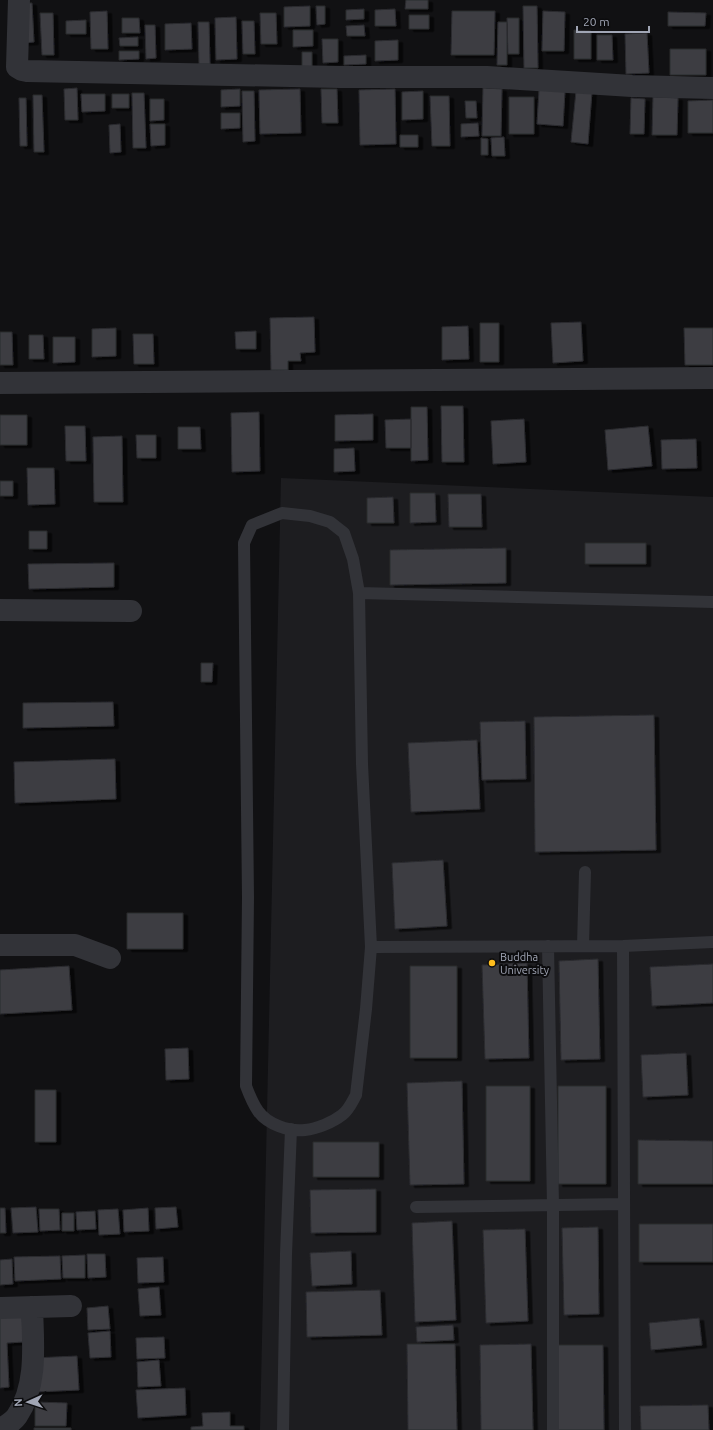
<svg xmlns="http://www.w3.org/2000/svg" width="713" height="1430" viewBox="0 0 713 1430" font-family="Ubuntu,sans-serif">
<defs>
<filter id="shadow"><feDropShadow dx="4.5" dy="2.5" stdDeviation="0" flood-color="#0009"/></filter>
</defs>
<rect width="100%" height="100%" fill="#111113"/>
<path fill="#1d1d20" d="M281,478L713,497V1430H260Z"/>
<path fill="#3d3e43" stroke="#2b2b2f" filter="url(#shadow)" d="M406,0H428V9H405Z
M21,3H32L34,42L23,43Z
M310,6V26L284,27V7Z
M316,6H325V24L317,25Z
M523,6H537L538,68H524Z
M364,9V19L346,20V10Z
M395,9L396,26H375V10Z
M107,11L108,49H91L90,12Z
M452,11H495L494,55H451Z
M543,11L565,12L564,51H542Z
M668,12L706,13L705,26H668Z
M40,13H53L54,55H42Z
M260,13H276L277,44H261Z
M409,15H429V29H409Z
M236,17L237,59L216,60L215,18Z
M122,18H139L140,33H122Z
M507,18H519V54H508Z
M86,20V34H66V21Z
M242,21H254L255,54H243Z
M198,22H209L210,64H199Z
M498,22H507V65H497Z
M191,23L192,49L165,50V24Z
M145,25H155L156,58L146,59Z
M364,25L365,36H347L346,26Z
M293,30H313V46L293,47Z
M574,30L591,31V59H574Z
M647,33L649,73L626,74L625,34Z
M597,35H612L613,60H597Z
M138,37V46H120L119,38Z
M322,39H338V62L323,63Z
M398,40V60L375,61V41Z
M670,49H706V75H670Z
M119,51H139V59L119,60Z
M302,52H312V67L302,68Z
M366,55V64L344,65V56Z
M77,88L78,120H65L64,89Z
M483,88L502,89L501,136H482Z
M240,89V106L221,107V90Z
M300,89L301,133L260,134L259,90Z
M321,89H337L338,123H322Z
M395,89L396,144L360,145L359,90Z
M539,90L565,91L563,126L537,124Z
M242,91H254L255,141L243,142Z
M423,91V119L402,120V92Z
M576,91L592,92L588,144L571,142Z
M132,93H144L146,148H133Z
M81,94H105V111L82,112Z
M112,94H129V108H112Z
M33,95H42L44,152H34Z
M430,96H449L450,146H432Z
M509,97H534V134H509Z
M653,97L678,98L677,135H652Z
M19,98H26L27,146H20Z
M631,98L645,99L644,134H630Z
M150,99H164V120L150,121Z
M713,100V133H688V101Z
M465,101H476L477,118H466Z
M221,113H240V128L221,129Z
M478,123L479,136L461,137V124Z
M120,124L121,152L110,153L109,125Z
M150,124H165V145L151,146Z
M400,135H418V147H400Z
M504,137L505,156H492L491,138Z
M481,138L488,139V155H481Z
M314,317L315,352L300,353L301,361H288V370H271L270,318Z
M581,322L583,361L553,363L551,323Z
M480,323H499V362H480Z
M468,326L469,359L442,360V327Z
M116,328V356L92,357V329Z
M684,328H713V365H685Z
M256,331V349H236L235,332Z
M0,332H12L13,365H0Z
M133,334H153L154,364H134Z
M29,335H43L44,359H29Z
M53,337H75V362L53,363Z
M441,406H463L464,462H442Z
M411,407H427L428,460L411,461Z
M259,412L260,471L232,472L231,413Z
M373,414V440L335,441V415Z
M0,415H27V445H0Z
M411,419V448H386L385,420Z
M524,419L526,462L493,464L491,421Z
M65,426H85L86,461H66Z
M648,426L652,466L608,470L605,430Z
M178,427H200L201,449H178Z
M136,435H156V458H137Z
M122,436L123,502H94L93,437Z
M696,439L697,468L662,469L661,440Z
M354,448L355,471L334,472V449Z
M27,468H54L55,504L28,505Z
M0,481H13V496H0Z
M410,493H435L436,522L410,523Z
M448,494H481L482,527H449Z
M393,497L394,523H367V498Z
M29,531H47V549H29Z
M585,543H646V564H585Z
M506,548V583L390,585V550Z
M114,563V587L29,589L28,564Z
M201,663H213L212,682H201Z
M113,702L114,726L23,728V703Z
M654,715L656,850L535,852L534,717Z
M525,721L526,779L482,780L480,722Z
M477,740L480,809L411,812L408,743Z
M115,759L116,799L15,803L14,762Z
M443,860L447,926L395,929L392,863Z
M127,913H183V949H127Z
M598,959L600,1059L561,1060L559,961Z
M527,963L529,1058L485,1059L482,965Z
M713,964V1003L652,1006L650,967Z
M69,966L72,1010L0,1014V970Z
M410,966H457V1058H410Z
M188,1048L189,1079L166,1080L165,1049Z
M686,1053L688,1095L643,1097L641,1055Z
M462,1081L464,1184L410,1185L407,1083Z
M486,1086H530V1181H486Z
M558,1086H606V1184H558Z
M35,1090H56V1142H35Z
M638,1140L713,1141V1184H638Z
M313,1142H379V1177H313Z
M376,1189V1232L311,1233L310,1190Z
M36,1207L38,1232L13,1233L11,1208Z
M176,1207L178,1227L156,1229L155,1208Z
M0,1208H5L6,1233H0Z
M148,1208L149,1231L124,1232L123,1210Z
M39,1209H59L60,1230L40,1231Z
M118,1209L120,1234L99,1235L98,1210Z
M95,1211L96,1229L77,1230L76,1212Z
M62,1213H74V1231H62Z
M452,1221L456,1320L415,1322L412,1223Z
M639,1224H713V1262H639Z
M598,1227L599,1314L564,1315L562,1228Z
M525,1229L528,1321L486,1323L483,1230Z
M351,1251L352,1284L312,1286L310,1253Z
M87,1254H105L106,1277L88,1278Z
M85,1255V1278H63L62,1256Z
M60,1256L61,1279L15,1281L14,1257Z
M163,1257L164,1282L138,1283L137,1258Z
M12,1259L13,1284L0,1285V1260Z
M159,1287L161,1315L140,1316L138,1289Z
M380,1290L382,1335L307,1337L306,1292Z
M108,1306L110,1329L88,1330L87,1308Z
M22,1314L23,1342L7,1343L9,1387L0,1388V1315Z
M699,1318L702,1345L651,1350L649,1323Z
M453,1325L454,1340L417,1342L416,1327Z
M110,1331L111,1357L90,1358L88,1333Z
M164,1337L165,1358L137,1359L136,1338Z
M407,1344H455L457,1430H408Z
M531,1344L533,1430H481L480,1345Z
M557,1345H603L604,1430H558Z
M77,1356L79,1390L35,1392L33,1358Z
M159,1360L161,1386L138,1387L137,1362Z
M185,1388L186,1415L138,1418L136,1390Z
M35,1402L67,1403L66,1426H35Z
M708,1405L709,1430H641L640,1406Z
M230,1412V1426H244V1430H191V1427L203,1426L202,1413Z
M34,1428H71V1430H34Z"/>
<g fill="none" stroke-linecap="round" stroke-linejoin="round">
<path stroke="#323338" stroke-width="12" d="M282,513L310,516L330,522L344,533L353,559L359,593L362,764L371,947L366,1009L356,1095C352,1102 349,1110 342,1115C333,1122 317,1129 305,1130C289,1132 267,1124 258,1111C253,1104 249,1094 246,1086L248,897L244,543L252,525Z
M359,593L713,602
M548,946L553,1205V1430
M583,946L585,872
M623,946L625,1430
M371,947L623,946L713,942
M416,1207L624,1204
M283,1430L286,1254L291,1129"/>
<path stroke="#323338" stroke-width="22" d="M19,0L17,67L22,70L27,71L340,77H487L632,86L713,88
M0,383L713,378
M0,610L131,611
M0,945H75L110,958
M0,1308L71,1306
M0,1430C5,1426 13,1422 17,1416C38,1385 33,1343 32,1307"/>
</g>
<circle fill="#ffbd1d" stroke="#0c0c0e" stroke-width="1.5" cx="492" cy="963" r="4"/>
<g text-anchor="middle" stroke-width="4" stroke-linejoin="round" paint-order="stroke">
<g font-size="11" fill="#a1a6b5" stroke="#0c0c0e" text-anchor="start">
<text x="500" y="961">Buddha<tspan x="500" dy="13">University</tspan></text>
</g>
</g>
<g transform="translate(28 1402) rotate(267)" stroke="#0c0c0e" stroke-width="3" paint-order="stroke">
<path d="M0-3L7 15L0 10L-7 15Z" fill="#a1a6b5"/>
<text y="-6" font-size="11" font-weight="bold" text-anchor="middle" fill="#a1a6b5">N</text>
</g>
<path d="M577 26v6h72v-6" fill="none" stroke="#a1a6b5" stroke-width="2"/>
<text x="583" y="26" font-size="12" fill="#a1a6b5" stroke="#0c0c0e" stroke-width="3" paint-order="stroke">20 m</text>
</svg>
